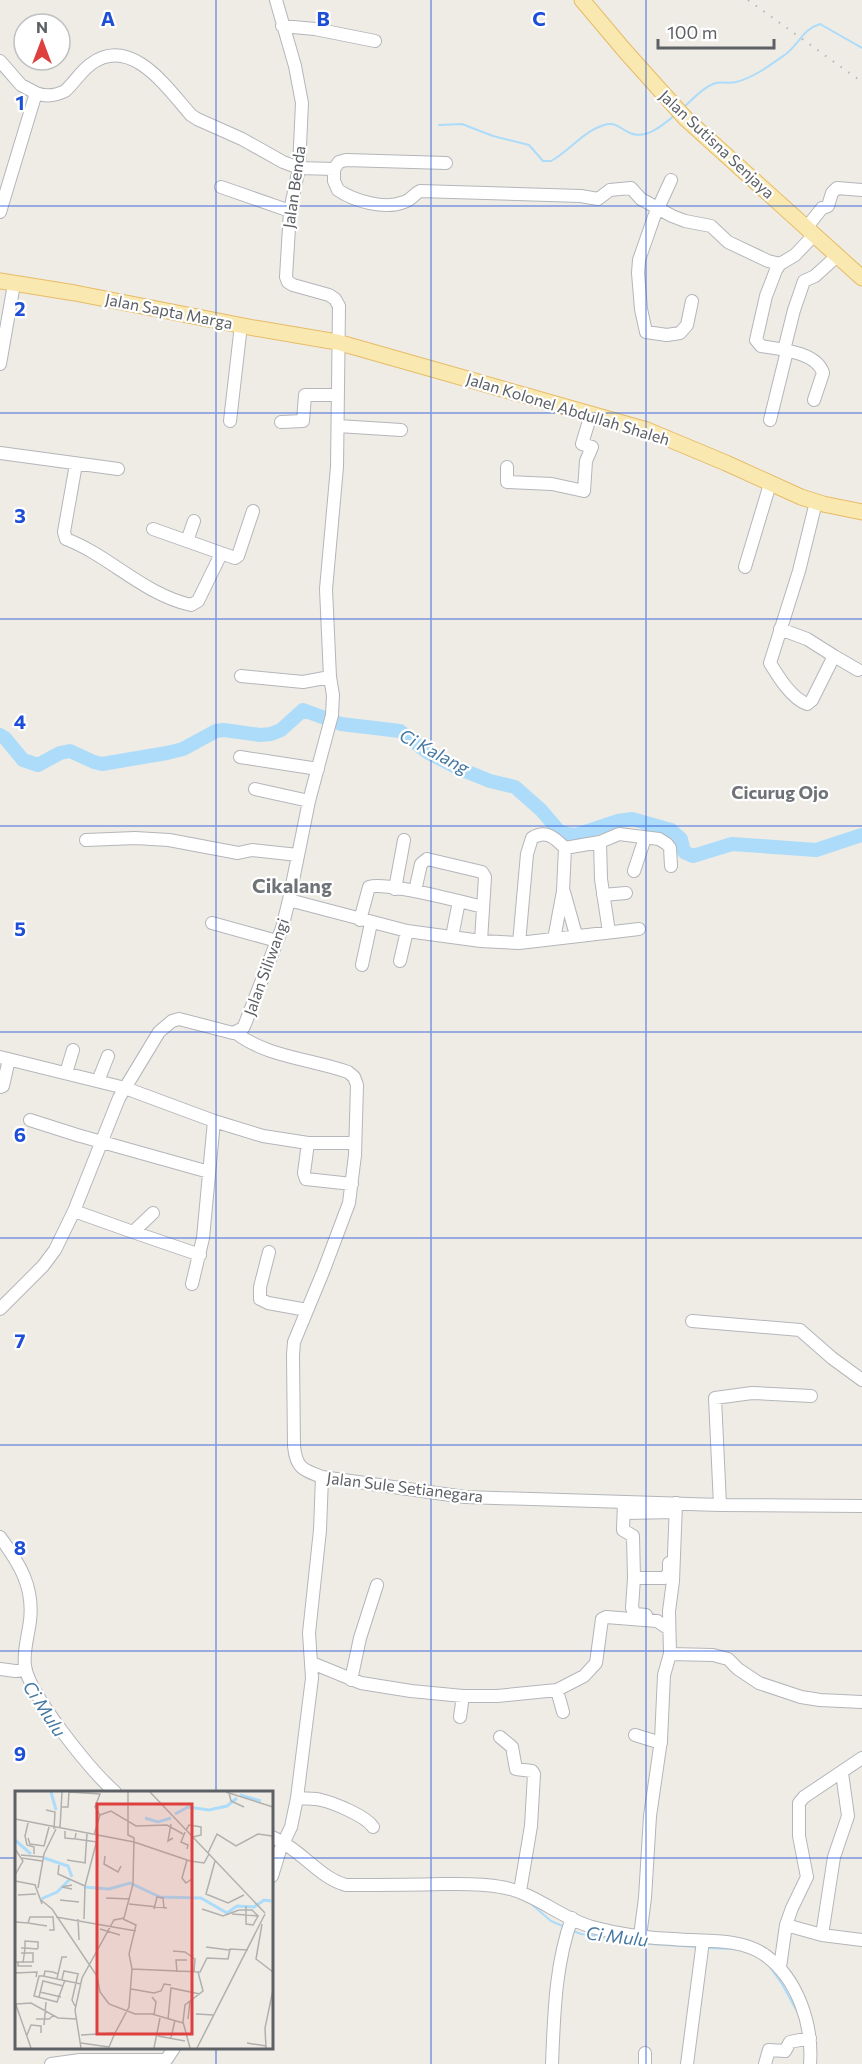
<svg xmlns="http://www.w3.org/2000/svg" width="862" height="2064" viewBox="0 0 862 2064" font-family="Commissioner,sans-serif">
<rect width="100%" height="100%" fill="#efece6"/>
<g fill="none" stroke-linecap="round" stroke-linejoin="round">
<path stroke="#acdcf9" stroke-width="2" d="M684,107C692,100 702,88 713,84C721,81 729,84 736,82C753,78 772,64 786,54C799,44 803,29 820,24L862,48
M439,125L462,124L493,136L529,145L543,161H551C569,151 584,131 604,125C616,121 620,129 630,133C646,140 663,125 675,115
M326,1882L342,1890
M530,1903L551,1921L565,1927
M573,1931L581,1934L650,1944L698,1947
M706,1948L734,1949
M770,1967L782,1984L798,2013"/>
<path stroke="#acdcf9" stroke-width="14" d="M0,735L5,738L23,760L38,765L60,753L70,751L94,762L102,764L167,753L183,749L216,731L224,730L260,735L271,734L281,730L303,710L341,724L400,731L427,752L458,768L490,781L515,787L541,810L559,831L567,834L576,835L618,821L632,819L671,830L681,839L684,852L693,856L732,844L816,850L862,835"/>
<defs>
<path id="minor" d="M282,26L315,29L375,41
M0,61L21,85L36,93L0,212
M36,93C46,97 55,96 65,91C74,83 81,71 91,64C131,34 168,89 191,115L197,119L242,139L283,162L299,168L334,169V181L338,190C354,201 385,210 404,202C411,200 414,194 420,191L581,196L598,199L610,190L631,188L641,199L672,216L685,221L711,226L728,242L768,261L780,264
M334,169L339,162L346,160L446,163
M671,180L654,217L639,260L638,273L641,309L646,332L667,335L680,333L687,325L692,301
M221,187L290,211
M807,227L822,208L828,206L832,193L837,188L862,190
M784,350L794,310L804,281L815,276L838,255
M0,364L14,284
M814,400L823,373C817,352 779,349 761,346L756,340L766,296L776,270L780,264L795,255L815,234
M770,420L787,351
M230,421L241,325
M281,422L303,421L305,395H338
M338,426L401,430
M0,453L118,469
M76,464L64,532L66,539C110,556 143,594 191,605L198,601L221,554
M507,467V482L552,484L584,491L586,461L592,447L582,444L591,414
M816,502L799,571L770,663C778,676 791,698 807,704L812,700L834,656L858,670
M153,529L235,558L238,556L253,511
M187,541L194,521
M745,567L770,484
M780,629L807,639L834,656
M241,676L303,682L330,677
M240,757L318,769
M255,789L309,801
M86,840L135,838L169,840L238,853L252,850L298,855
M600,842L619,834L659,839L667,844L670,848L671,866
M634,871L645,838
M395,889L404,840
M415,891L421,864L427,859L482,872L485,877L481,941
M564,892L576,935
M603,895L626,893
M289,900L407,931L481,941L519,943L639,929
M459,901L483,907
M360,920L369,887C385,882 440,897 459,901L452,937
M212,923L277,941
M554,939L563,891L565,848
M519,943L527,854L532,838C546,829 555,838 565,848L600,842L601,879L609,932
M400,961L407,931
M362,965L371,923
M236,1033C267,1057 311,1059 348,1072L354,1077L357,1085L355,1155L349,1203L323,1272L294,1342L293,1355L294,1446C296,1468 303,1470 322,1477L465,1497L720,1505L862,1506
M0,1057L125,1088L214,1121L263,1136L308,1143H355
M66,1073L73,1050
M98,1081L108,1056
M0,1087L3,1086L9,1059
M30,1120L77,1135L209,1172
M308,1143L304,1173L306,1179L352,1184
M74,1211L133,1232L153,1213
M133,1232L200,1255
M269,1252L260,1287V1299L268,1303L307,1310
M192,1284L203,1238L214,1121
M0,1309L43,1266L55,1250L74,1211L119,1098L159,1032L172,1021L179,1019L233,1033L243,1028L245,1024L282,928L289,900L309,801L332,715L333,695L330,677L326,589L337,467L339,306L335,299L329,295L293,285L288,282L286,277L290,211L299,168L302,103L295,66L276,0
M692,1321L800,1330L832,1358L862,1380
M624,1502L623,1530L633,1536L634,1578L632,1608L635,1614L646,1615
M720,1505L715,1398L752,1393L811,1396
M625,1513L674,1512
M0,1537C20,1564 34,1587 30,1621C28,1636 23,1652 25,1666C29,1695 92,1772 115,1792
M634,1578H665L669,1572V1563
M670,1654L669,1611L673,1581L676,1503
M312,1663L361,1683L411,1691L463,1696H497L557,1690L584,1676L596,1663L602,1619L606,1617L657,1621L669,1629
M0,1669L15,1671L26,1670
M351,1680L360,1638L377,1585
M557,1690L563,1712
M460,1717L463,1696
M635,1735L661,1743
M500,1737L512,1747L516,1769L532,1771L534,1774L531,1826L520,1891
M297,1798C305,1799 314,1798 321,1800C334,1803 366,1816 373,1827
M272,1837C301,1849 319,1878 346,1885C378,1885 410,1885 442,1884C462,1884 481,1883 501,1887C534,1892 560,1918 592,1927C618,1934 646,1938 673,1939C703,1942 739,1937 765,1955C798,1979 813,2025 810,2064
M272,1876L280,1850L291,1827L297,1798L312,1678L309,1633L320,1530L322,1477
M786,1925L822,1935L862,1940
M822,1935L834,1857L848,1816L842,1773
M640,1936L645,1898L650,1816L661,1740L664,1675L670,1654L713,1655L728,1659L738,1669L759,1683L801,1697L820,1700L862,1702
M780,1967L786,1925L792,1908L807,1877L799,1836V1803L804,1797L862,1758
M51,2064L80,2060H166L174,2048
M552,2064C554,2016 555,1964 572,1918
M645,2064V2053
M687,2064L703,1941
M765,2064L769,2050L785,2051L790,2042L810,2038"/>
<path id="major" d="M582,0L625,51L686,119L862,278
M0,281L75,293L254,328L337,342L647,430L726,463L801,497L823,504L862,512"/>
</defs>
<use href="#minor" stroke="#b3b6ba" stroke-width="14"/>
<use href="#major" stroke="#e7bb66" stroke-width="17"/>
<use href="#minor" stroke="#fff" stroke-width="12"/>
<use href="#major" stroke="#f9e9b0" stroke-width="15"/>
<path stroke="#b4b5b5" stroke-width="2" stroke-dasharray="1.5 8" stroke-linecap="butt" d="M748,0L862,82"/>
</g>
<path fill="none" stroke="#1d4ed8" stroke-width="1.5" stroke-opacity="0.55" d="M216,0V1792M431,0V2064M646,0V2064M0,206H862M0,413H862M0,619H862M0,826H862M0,1032H862M0,1238H862M0,1445H862M0,1651H862M0,1858H16M272,1858H862M216,2048V2064"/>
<g text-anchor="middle" stroke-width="4.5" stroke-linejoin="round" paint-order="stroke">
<g font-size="16" fill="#5d6165" stroke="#fff">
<text transform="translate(717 144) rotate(43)" y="6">Jalan Sutisna Senjaya</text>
<text transform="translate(294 187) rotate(-82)" y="6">Jalan Benda</text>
<text transform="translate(169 311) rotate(11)" y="6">Jalan Sapta Marga</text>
<text transform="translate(568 409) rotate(17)" y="6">Jalan Kolonel Abdullah Shaleh</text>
<text transform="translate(266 967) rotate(-70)" y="6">Jalan Siliwangi</text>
<text transform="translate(405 1487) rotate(7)" y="6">Jalan Sule Setianegara</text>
</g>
<g font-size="18" font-style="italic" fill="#4679a2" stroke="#fff">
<text transform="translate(434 752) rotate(28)" y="6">Ci Kalang</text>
<text transform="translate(44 1709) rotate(57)" y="6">Ci Mulu</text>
<text transform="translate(617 1937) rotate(7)" y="6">Ci Mulu</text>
</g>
<g font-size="18" font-weight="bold" fill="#6f7377" stroke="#fff">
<text x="780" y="799">Cicurug Ojo</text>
</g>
<g font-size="20" font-weight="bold" fill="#6f7377" stroke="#fff">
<text x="292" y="893">Cikalang</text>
</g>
</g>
<g transform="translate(15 1791)">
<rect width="258" height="258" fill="#efece6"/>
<path fill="none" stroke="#acdcf9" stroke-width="3" d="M36,1L41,19M225,4L246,10M160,23L173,16L194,19L212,15L222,7M130,27L143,31L156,27M0,49L16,63M29,67L53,75L57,86M69,96L94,98L115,92L145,106L186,107L212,122L222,115L239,116L249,109L256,110M26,108L42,101L55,88"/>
<path fill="none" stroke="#b1b0ae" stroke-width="1.5" d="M54,1L85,3L80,16L85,24L79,44M135,1L250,122M211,1L258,16M214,2L216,10L229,16M47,16H53L54,1M31,19L40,21L39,38M85,24L96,20L121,35L152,34L168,43M0,28L119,51L175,70L189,72L194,63M13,32L10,45L12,54L19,56V63M156,33L153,50L158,47M45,37L47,1M171,39L174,34L186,36V44L178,46M50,40V47L60,48L61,42M170,41L166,51L173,54L172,58M13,47L15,53L29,55L34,36M61,48L82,51M0,58L8,70L0,84M193,62L202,43L221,55L243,43L257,45L258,50M6,64L28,66M90,65L89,73L103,81L106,75M7,67L27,70M52,69L71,72M172,69L167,87L171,92L177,88M200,70L191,103L213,112L229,104M70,72L72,43M44,74L43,83L70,95M0,90L21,94M20,94L27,113M23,97L29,63L41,38M57,98L47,96L57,94M3,104L21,103M91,107L115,108M26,109L37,118L82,185L85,201L94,213L120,223H137L168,232M45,109L64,111M114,113L152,117M139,118L142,106L148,107L149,117M187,118L208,125L224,119H237L243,125L238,134L231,133V115M217,123L244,125M41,126L121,140M63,128L64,149M69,128L70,95L83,45M108,128L121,134L114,163L117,178L185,181L192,167L213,168L215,158L233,159M0,131L13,132L15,126H38L39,139H34M13,132L32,135M247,133L241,168L258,181M85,138L105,144M191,156L214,159M6,157H10L22,158L23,157V151L10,150V157L8,172M158,160L170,161L180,168L179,181M0,171H18V162H6M3,171V175H17M162,181L161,169H172M0,182L22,181L21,186M43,183L47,166H52M28,185H24L19,205L42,211L50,189M28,185L66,193M29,185L30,180L38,181L43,183L42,188M47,188L49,180L64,183M116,198L139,202L146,200L149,193L156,194M25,201L46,206M24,206L28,190L48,195M137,206L141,211L139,224M0,211L16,257M1,213L16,212L43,227L61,228M60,215L57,209L63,183M181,223L199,224M21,228H34L39,224M173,228L175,210M153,229L156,197L185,203M29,234L31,211M12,244L16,234L26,235V242M66,244L100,242L114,216L117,178M143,245L170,250M156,247L160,229M66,252L94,256L100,242M232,252L251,255M66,257L60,219L67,187L99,129L109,127L118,93L119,47L113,44V1M139,257L145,227M175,257L168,231L170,214L188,200L183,181M182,257L250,123M251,257L250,237L258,199"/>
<path fill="#dd403e" fill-opacity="0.15" stroke="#dd403e" stroke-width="3" d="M82,13H177V243H82Z"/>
<rect width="258" height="258" fill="none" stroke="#5d6165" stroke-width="3"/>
</g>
<g font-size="20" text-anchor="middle" font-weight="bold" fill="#1d4ed8" stroke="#fff" stroke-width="4.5" stroke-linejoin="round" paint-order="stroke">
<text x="108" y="26">A</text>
<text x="323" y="26">B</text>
<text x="539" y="26">C</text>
<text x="20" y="110">1</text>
<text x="20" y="316">2</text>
<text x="20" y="523">3</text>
<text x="20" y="729">4</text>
<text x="20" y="936">5</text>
<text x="20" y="1142">6</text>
<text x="20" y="1348">7</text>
<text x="20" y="1555">8</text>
<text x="20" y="1761">9</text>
</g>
<g transform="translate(42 42)"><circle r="28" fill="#ffffff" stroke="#bec0c1" stroke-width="1.5"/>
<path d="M0-4.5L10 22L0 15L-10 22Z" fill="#dd403e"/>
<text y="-9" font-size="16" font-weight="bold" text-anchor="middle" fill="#5d6165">N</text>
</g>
<path d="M658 39v9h116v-9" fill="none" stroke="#5d6165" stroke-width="3"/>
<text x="667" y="39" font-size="18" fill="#5d6165" stroke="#ffffff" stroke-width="4.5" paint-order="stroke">100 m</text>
</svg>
